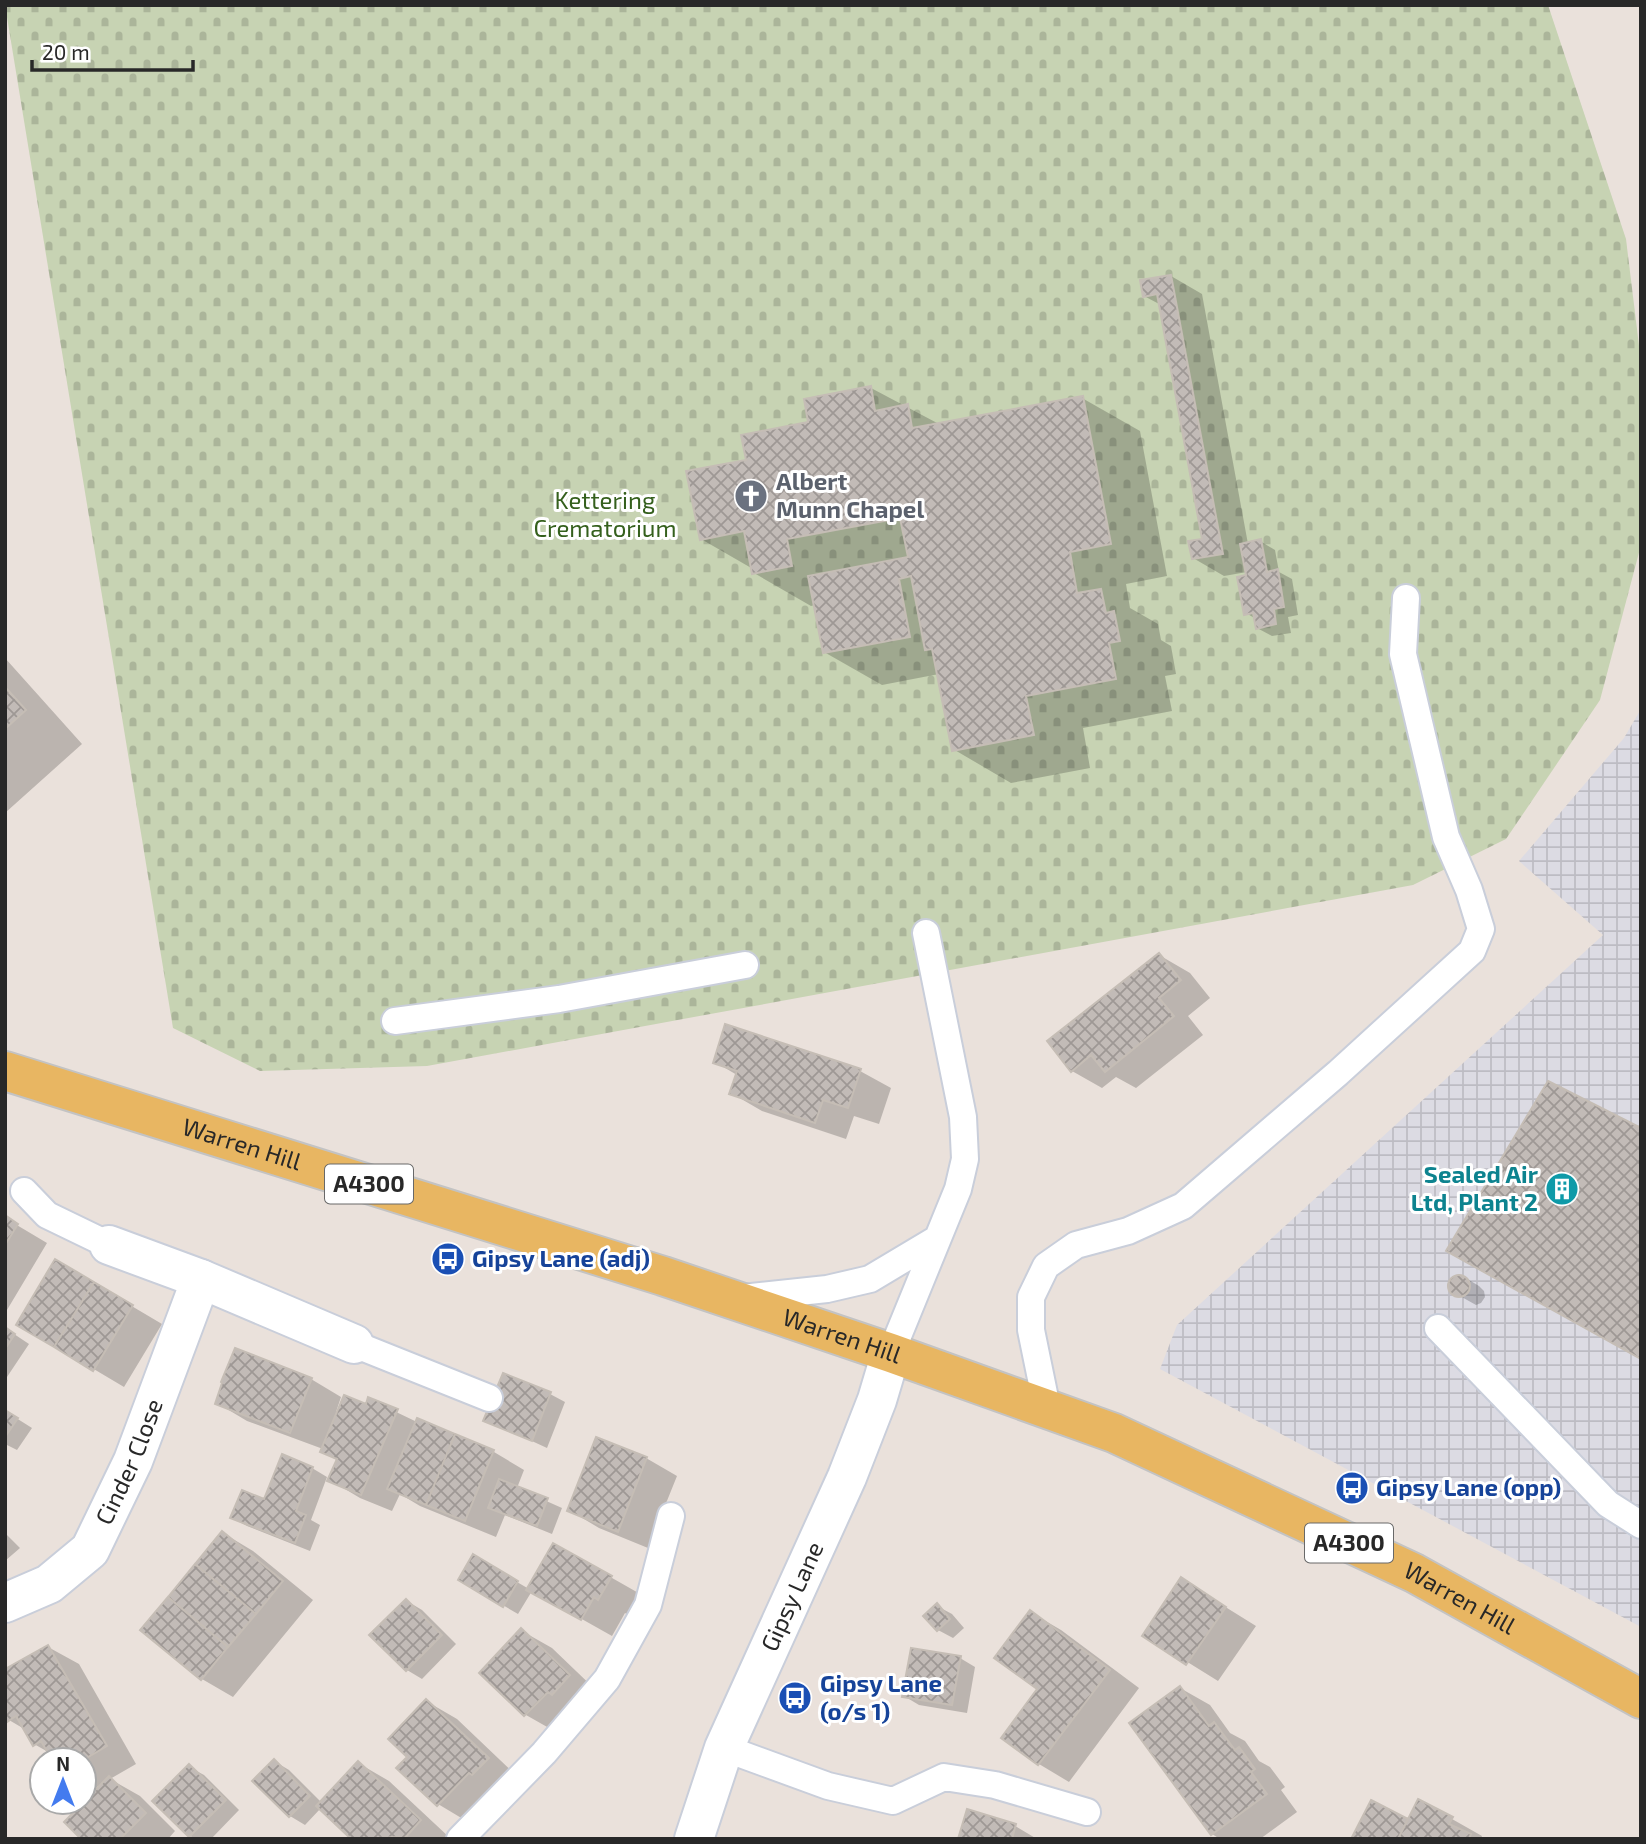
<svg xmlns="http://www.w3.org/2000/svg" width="1646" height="1844" viewBox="0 0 1646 1844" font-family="'Exo 2',sans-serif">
<defs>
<pattern id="industrial-grid" width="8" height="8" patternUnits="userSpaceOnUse" patternTransform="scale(1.75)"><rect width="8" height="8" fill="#dcdbe3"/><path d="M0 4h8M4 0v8" fill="none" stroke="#bdbcc3"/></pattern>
<pattern id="cemetery-stones" width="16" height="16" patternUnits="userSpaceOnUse" patternTransform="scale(1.75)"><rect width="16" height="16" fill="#c7d3b3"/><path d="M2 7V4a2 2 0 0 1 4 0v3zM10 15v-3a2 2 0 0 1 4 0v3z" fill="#abb59a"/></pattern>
<pattern id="building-cross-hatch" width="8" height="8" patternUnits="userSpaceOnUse" patternTransform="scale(1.75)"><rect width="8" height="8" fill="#c2bbb7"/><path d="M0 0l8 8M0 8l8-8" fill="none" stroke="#9e9895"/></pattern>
</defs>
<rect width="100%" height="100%" fill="#eae1db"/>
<path fill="url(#industrial-grid)" d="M1641,709V1627L1160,1369L1177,1325L1603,935L1519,861L1624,738Z"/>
<path fill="url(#cemetery-stones)" d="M5,5H1548L1626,239L1641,362V545L1600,700L1506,839L1413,885L427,1066L260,1071L173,1028Z"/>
<path fill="#0003" d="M1171,276L1202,294L1248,544L1260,541L1275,550L1279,572L1292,579L1298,615L1288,617L1291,633L1272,636L1257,628L1256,619L1246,613L1247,572L1224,576L1193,558L1204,540L1161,305L1144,296Z
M871,388L939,424L1082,398L1140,431L1167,576L1126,584L1130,608L1158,624L1161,640L1171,646L1176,674L1165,676L1172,711L1083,728L1090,768L1011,783L953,749L939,674L882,685L824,652L815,605L811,606L754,573L753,569L701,539L748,461Z
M5,658L82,744L5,813Z
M1159,955L1190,973L1210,998L1188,1016L1203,1035L1136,1088L1116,1077L1102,1088L1072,1071Z
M715,1062L860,1071L891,1088L879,1124L854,1116L846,1139L762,1111L731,1093L737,1075Z
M5,1218L47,1243L7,1310L5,1309Z
M1454,1277H1464L1479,1286L1484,1291L1485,1297L1481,1303L1476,1305L1451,1291L1449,1285Z
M86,1279L162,1324L124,1387L18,1324Z
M5,1328L29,1344L5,1380Z
M311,1379L341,1397L336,1412L367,1406L369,1399L417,1422L418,1420L494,1452L524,1470L517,1488L562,1508L552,1534L505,1515L496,1537L420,1506L400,1494L392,1511L360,1498L330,1480L338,1461L322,1451L323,1449L247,1421L217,1403Z
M550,1394L565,1402L547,1448L486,1420Z
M5,1411L32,1428L17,1450L5,1444Z
M646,1458L677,1476L648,1548L599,1528L569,1510Z
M312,1468L327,1477L311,1520L320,1525L310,1551L247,1526L232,1518L265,1501Z
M5,1533L20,1548L5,1561Z
M223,1533L253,1551L313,1600L233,1697L202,1679L143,1630Z
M554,1545L642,1595L630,1616L625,1613L612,1636L532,1591L518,1614L460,1580L474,1557L529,1589Z
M1182,1580L1256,1626L1218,1681L1144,1635Z
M407,1601L422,1610L456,1644L422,1679L407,1670Z
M937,1606L952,1614L964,1628L953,1638L938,1630Z
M1030,1612L1061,1630L1139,1688L1069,1782L1039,1764V1689Z
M522,1631L552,1648L600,1694L556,1732L526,1715L481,1673Z
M48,1647L79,1664L136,1764L110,1779L140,1796L175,1831L168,1839H85L102,1784L92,1790L84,1785V1760H54L50,1753L34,1744L26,1730L9,1720Z
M960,1658L975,1667L967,1713L919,1705L904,1696Z
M1180,1688L1210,1705L1230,1733L1245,1741L1259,1761L1270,1767L1285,1787L1281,1790L1297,1812L1260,1839H1220L1212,1834Z
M426,1701L457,1719L518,1777L468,1822L438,1804L410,1757Z
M274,1761L289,1770L321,1802L358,1763L389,1781L450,1838L354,1839L321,1808L305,1825L290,1816L255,1781Z
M189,1767L204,1775L239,1810L211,1839H196L190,1836Z
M1371,1803L1409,1821L1452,1819L1482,1836L1481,1839H1353Z
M1015,1826L1037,1839H959Z"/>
<path fill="url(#building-cross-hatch)" stroke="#c5bdb5" stroke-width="2" d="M1171,275L1223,554L1192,559L1188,541L1202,539L1157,294L1143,297L1140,280Z
M871,386L875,411L908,404L912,428L1083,396L1111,544L1070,552L1077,593L1101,589L1106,613L1114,611L1120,641L1109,643L1116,679L1026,696L1034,735L952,751L932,649L925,650L911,576L899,579L910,637L823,653L808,576L908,557L900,518L787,539L792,566L752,574L744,531L700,540L686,471L746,460L741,435L808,422L804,399Z
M1261,539L1267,572L1278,569L1284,607L1274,609L1276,624L1256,629L1253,613L1244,615L1237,577L1246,575L1240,544Z
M5,687L26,710L5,729Z
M1159,953L1181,980L1159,998L1174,1016L1105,1072L1091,1055L1071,1072L1047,1041Z
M725,1024L861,1069L848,1108L823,1100L815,1123L729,1094L737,1071L713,1063Z
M1548,1081L1639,1127L1641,1124V1359L1446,1251Z
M5,1215L18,1224L5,1245Z
M55,1259L94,1282L54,1347L16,1325Z
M1448 1286a11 11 0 1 1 22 0a11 11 0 1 1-22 0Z
M94,1282L133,1305L93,1371L54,1347Z
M5,1327L15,1334L5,1349Z
M235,1348L312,1378L290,1433L215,1404L222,1383L221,1382Z
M503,1373L551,1392L532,1441L483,1421Z
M344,1395L366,1404L368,1397L398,1409L361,1495L327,1481L337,1459L320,1452Z
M5,1410L18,1418L5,1437Z
M417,1418L455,1434L426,1505L387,1489Z
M455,1434L494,1450L465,1521L426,1505Z
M596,1437L647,1457L618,1532L567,1511Z
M282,1454L313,1467L296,1511L306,1515L295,1543L230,1518L242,1490L264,1499Z
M499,1479L548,1498L537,1526L488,1508Z
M222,1531L283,1581L256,1614L195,1564Z
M553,1543L612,1576L598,1600L594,1597L581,1620L526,1590Z
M473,1554L518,1581L503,1607L458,1580Z
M195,1564L256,1614L228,1647L168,1597Z
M1181,1577L1226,1607L1186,1665L1142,1636Z
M168,1597L228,1647L201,1680L140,1630Z
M406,1599L442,1635L406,1671L369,1635Z
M937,1603L950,1619L937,1631L923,1616Z
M1030,1610L1110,1670L1038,1765L1001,1738L1037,1689L994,1658Z
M521,1628L570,1675L552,1695L548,1692L524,1716L479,1673Z
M48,1645L107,1746L83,1760H52L41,1741L33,1746L16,1716L7,1722L5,1718V1669Z
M911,1648L961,1656L952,1705L902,1697Z
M1180,1686L1209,1726L1214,1722L1235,1750L1239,1747L1255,1769L1251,1772L1267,1794L1211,1835L1129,1723Z
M426,1699L489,1758L472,1775L469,1773L437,1806L396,1768L407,1757L388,1739Z
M274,1759L310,1796L289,1817L252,1781Z
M358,1761L421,1820L404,1839L399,1837L351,1839L316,1806Z
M189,1764L226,1800L189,1837L152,1801Z
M109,1776L146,1813L120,1839H81L64,1822Z
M1418,1799L1453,1817L1449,1824L1471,1834L1469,1839H1398Z
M1371,1800L1408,1819L1398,1839H1351Z
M967,1809L1016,1824L1012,1839H958Z"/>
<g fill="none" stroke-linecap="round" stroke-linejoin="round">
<defs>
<path id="lane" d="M395,1021L559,999L745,965
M24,1191L47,1215L109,1245
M742,1298L827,1289L870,1279L937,1239
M1438,1328L1608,1504L1641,1525
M354,1344L489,1398
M891,1353L958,1189L965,1159L963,1117L926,933
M1047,1408L1031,1330V1297L1046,1266L1076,1245L1128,1231L1183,1206L1338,1073L1472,951L1481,929L1469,890L1446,837L1403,654L1406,598
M724,1748L828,1786L893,1801L944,1777L995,1785L1087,1812
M460,1839L544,1753L607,1679L648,1605L671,1516"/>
<g id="street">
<path d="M109,1245L201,1279L354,1344"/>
<path id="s1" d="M5,1603L49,1584L90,1550L133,1461L201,1279"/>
</g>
<g id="secondary">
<path id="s2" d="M694,1839L724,1748L847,1477L877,1400L891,1353"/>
</g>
<g id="primary">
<path id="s3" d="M5,1071L663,1276L891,1353L1114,1433L1414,1573L1641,1699"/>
</g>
</defs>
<use href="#lane" stroke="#c9ceda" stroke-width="30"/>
<use href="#street" stroke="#c9ceda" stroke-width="42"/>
<use href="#secondary" stroke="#c9ceda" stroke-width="42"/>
<use href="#primary" stroke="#c3c3c3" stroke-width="42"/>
<use href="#lane" stroke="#fff" stroke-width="26"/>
<use href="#street" stroke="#fff" stroke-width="38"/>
<use href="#secondary" stroke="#fff" stroke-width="38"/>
<use href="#primary" stroke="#e8b662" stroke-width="38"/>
</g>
<defs>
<symbol id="church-disc" viewBox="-11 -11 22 22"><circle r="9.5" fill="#6b7280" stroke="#fff"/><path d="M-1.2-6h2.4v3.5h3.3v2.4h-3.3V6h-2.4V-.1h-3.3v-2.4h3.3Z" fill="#fff"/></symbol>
<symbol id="building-disc" viewBox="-11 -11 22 22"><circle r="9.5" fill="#0f9aa8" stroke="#fff"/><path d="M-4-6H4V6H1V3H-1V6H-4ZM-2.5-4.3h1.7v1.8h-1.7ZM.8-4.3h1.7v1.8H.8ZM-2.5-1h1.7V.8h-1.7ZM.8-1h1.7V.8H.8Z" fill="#fff"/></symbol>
<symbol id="bus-disc" viewBox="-11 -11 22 22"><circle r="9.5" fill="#1a4fb4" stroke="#fff"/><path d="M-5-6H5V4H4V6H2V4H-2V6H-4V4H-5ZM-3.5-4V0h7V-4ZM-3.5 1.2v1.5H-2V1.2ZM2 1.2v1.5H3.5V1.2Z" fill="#fff"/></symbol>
</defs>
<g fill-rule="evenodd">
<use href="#church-disc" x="732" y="477" width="38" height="38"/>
<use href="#building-disc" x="1543" y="1170" width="38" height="38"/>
<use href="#bus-disc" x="429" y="1240" width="38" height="38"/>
<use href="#bus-disc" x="1333" y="1469" width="38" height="38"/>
<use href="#bus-disc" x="776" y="1679" width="38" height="38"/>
</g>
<g text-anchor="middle" stroke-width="6" stroke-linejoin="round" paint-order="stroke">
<g fill="#fff" stroke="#686868" stroke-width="2">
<rect x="325" y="1164.5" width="88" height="39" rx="5"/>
<rect x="1305" y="1523.5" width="88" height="39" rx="5"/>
</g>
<g font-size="23" font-weight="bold" fill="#282828">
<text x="369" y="1192">A4300</text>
<text x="1349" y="1551">A4300</text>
</g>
<g font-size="24" font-weight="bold" fill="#5b616d" stroke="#fff" text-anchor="start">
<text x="776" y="490">Albert<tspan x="776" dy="28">Munn Chapel</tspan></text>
</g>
<g font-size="24" fill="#35601d" stroke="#fff">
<text x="605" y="509">Kettering<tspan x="605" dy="28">Crematorium</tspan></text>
</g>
<g font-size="24" fill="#282828" stroke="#fff">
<text dy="8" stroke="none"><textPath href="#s3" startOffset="248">Warren Hill</textPath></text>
<text dy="8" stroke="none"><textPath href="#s3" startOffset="878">Warren Hill</textPath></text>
<text dy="8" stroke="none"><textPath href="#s1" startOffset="198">Cinder Close</textPath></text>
<text dy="8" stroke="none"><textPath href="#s2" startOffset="262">Gipsy Lane</textPath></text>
<text dy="8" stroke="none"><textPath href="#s3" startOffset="1550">Warren Hill</textPath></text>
</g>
<g font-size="24" font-weight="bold" fill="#0d838f" stroke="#fff" text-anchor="end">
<text x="1538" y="1183">Sealed Air<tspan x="1538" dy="28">Ltd, Plant 2</tspan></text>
</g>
<g font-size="24" font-weight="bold" fill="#164399" stroke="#fff" text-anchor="start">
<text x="472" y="1267">Gipsy Lane (adj)</text>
<text x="1376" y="1496">Gipsy Lane (opp)</text>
<text x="820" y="1692">Gipsy Lane<tspan x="820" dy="28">(o/s 1)</tspan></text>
</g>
</g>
<rect width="1646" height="1844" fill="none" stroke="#282828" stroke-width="14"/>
<g transform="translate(63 1781)"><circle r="33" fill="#ffffff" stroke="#a9a9a9" stroke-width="2"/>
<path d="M0-5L12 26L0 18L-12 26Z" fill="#437bef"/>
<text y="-10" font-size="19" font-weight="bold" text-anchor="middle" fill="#282828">N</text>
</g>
<path d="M32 60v10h161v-10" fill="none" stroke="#282828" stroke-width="3.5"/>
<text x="42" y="60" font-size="21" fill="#282828" stroke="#ffffff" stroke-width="5" paint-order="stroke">20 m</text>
</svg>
